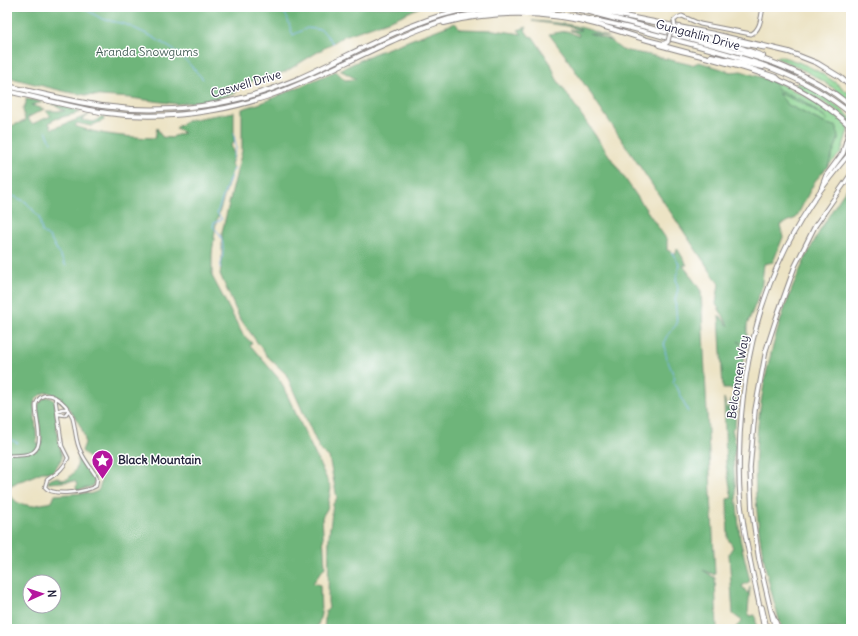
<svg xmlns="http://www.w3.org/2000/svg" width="858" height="636" viewBox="0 0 858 636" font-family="Delius,sans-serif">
<rect width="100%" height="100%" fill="#fff"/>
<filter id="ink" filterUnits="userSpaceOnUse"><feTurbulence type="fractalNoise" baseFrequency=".025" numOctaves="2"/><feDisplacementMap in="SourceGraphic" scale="8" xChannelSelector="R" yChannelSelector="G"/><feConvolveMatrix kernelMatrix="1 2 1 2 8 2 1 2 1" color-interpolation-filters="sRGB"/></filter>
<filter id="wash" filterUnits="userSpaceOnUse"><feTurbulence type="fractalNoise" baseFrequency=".012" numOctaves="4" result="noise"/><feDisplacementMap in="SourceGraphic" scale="16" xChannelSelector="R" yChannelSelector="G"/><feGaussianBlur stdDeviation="0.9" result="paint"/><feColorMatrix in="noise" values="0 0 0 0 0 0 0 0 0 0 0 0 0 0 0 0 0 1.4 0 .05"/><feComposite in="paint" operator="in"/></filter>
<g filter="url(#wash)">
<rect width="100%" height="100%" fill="#ece3c4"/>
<path fill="#89d38f" stroke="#567a65" d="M779,56C807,63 829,76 851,95V102C829,83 803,68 776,58Z
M773,81C795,91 832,108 847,126L848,130L841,153L828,166L838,140L837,127L824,123L788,105L777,92L804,104L819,114L802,100L779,90Z
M797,83C816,87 837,105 851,118V123C846,119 841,114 836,110C825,102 805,94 796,85Z"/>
<path fill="#6eb57a" stroke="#486c5a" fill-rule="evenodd" d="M7,7H420L396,18L344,36L285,72L243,84L235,89L236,93L216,99L177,104L131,98L86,95L67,92L7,77Z
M532,21C561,23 582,25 608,37L589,33L609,40L622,50L650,55L692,65L699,62L731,72L741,71L773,81L779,90L802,100L828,120L804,104L778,93L788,105L824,123L837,127L838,140L828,166L815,181L796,218L780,225L783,237L773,262L764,264L761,290L747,325V348L738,341L745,350L738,389H723L719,315L729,326L716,304L719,284L564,54L549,34L567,31L578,36L579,34L570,30H581L568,26Z
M455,23L461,29L494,30L522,34L518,30L527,27L525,30L529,36L533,37L551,64L556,78L667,240V250L676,254L677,248L687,265H683L701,291L715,575L703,570L715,578L717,629H324L326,611L329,608L328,602L329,536L333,504L337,498L329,457L320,450L286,374L267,356L239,317L220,274L222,262V232L242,151V109L261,103L336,71L345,80L356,79L340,70L373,54Z
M26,99L44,102L31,105L44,109L27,118L32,124L51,116L46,111H65L51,103L82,112L55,119L49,123L52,129L89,115L81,120L94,122L104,115V120L91,126L77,123L75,126C100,135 128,137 155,138L157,128L162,137L172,138L174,136L184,133L176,128L188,120L234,112V143L231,145L234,156L231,164L233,168L216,223L212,254V276L243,335L252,343L250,345L280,380L331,488L327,509L322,517L325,567L313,583L320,585L321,614L317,629H7V125L11,126L25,121L23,109L26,103ZM48,392C63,397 85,426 85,442C85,444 83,448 82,451C92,462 107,476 98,491L90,494L86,493L55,495L52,502L31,506L18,503L8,494V487L19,481L24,480L42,472H53L62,458L57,432L55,402C53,399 51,397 47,397C43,398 39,402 38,406C37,414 41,435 42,444H37L34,404C36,397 41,393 48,392ZM30,582H54V606H30Z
M851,183V359L849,360L851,367L848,372L851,377V629H782C770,590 760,551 757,511C747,399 784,272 851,183Z
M737,397L735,426L732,429L736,446L733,459L740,539L750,581L742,586L748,594L750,587L748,612L750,616L755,615L757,629H734L742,621L733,614L729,553L733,547L728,539L727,499L732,498L726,465L724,398L728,411L731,400Z
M77,459H79L93,478L94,476L95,479L93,486L77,491L76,487L77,485L75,481L48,483L49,480L57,477L61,480L68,479C73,473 79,468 77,459Z"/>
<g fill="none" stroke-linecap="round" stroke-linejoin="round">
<path stroke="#80b8f0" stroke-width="1" d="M82,7L102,19L125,24L151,36L180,54L203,79
M285,7L283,11C289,18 289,27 293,35L307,28L322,30L333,43
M46,131L51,142
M233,161C232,156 235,153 236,148C236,144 234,138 234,133
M7,193L26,202L39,217L42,232L50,238L66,266
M671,251L679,264L676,279L678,289L675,300L677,324C673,329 667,334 665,340C662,350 671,369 675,378L673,382L677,387L688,412
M220,268C224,253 226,237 213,227L214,223L222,219L217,213L232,172L235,168
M7,438L18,443"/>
</g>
</g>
<g filter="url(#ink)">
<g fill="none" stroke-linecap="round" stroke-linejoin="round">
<defs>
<path id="minor" d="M57,411L62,409H67
M58,414L65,415L69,410
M7,456C14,455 22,456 29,454C48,449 34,418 36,404C44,384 67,402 72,416C76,428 75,442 81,452C85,461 91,468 96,476L97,479L96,486C86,492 52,497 45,487L47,480C55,474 64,469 68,458L62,446L55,397"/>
<path id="tertiary" d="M674,21L677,18L682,16L700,24L751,34C761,30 761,16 763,7
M675,27L679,31L697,35
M707,37L764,48
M735,63L777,77L780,80"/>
<path id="secondary" d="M772,612L779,629"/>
<path id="primary" d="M762,607L767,629
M764,629C757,590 747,552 742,513C738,487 739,460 740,434C746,324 778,235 851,152
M775,629L759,560L752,512L750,468L755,410L766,350L777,316L795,266L815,226L851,174"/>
<path id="motorway" d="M564,7L590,12C626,22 662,31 699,41C755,56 805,68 851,106
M584,8L714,34L789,52L817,63L840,77L851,87
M444,23C493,10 546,11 595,24C618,30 639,39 663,44L666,43L668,41
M695,35L741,48L763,56
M659,45C699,56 741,65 779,80C806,91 830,108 851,127
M711,56L763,67
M7,86C39,93 70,101 102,106C167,115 234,106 295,80C355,54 411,18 477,7
M7,91C40,98 73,108 107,113C142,118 179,116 214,110C301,96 367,44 449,19C524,0 600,19 672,39C737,56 799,70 851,114
M822,187L826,176L843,153L849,131L848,125"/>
</defs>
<use href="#minor" stroke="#878280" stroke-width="4.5"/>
<use href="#tertiary" stroke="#878280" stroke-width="5"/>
<use href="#secondary" stroke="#878280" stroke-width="5"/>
<use href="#primary" stroke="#878280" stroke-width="5.5"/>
<use href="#motorway" stroke="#878280" stroke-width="6"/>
<use href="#minor" stroke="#fff" stroke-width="2.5"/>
<use href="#tertiary" stroke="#fff" stroke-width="3"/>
<use href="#secondary" stroke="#fff" stroke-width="3"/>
<use href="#primary" stroke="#fff" stroke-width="3.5"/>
<use href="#motorway" stroke="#fff" stroke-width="4"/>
<defs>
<path id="tertiary-bridge" d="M674,21L675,27
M668,41L671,30"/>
</defs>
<use href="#tertiary-bridge" stroke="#878280" stroke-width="5" stroke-linecap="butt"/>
<use href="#tertiary-bridge" stroke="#fff" stroke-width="3"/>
</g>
</g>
<defs>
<symbol id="sight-pin" viewBox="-11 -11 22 30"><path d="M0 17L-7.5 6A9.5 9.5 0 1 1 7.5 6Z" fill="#b5179e" stroke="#fff"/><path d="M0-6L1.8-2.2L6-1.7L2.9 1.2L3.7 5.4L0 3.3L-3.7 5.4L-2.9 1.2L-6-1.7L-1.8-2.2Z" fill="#fff"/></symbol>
</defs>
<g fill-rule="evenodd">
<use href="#sight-pin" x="90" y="448" width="25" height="34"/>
</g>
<g text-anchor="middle" stroke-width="3" stroke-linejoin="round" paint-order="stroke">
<g font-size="12" fill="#22223b" stroke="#fff">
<text transform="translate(698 35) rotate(15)" y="4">Gungahlin Drive</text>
<text transform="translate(246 84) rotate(-16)" y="4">Caswell Drive</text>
<text transform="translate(738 377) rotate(-81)" y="4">Belconnen Way</text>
</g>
<g font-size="12" fill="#466058" stroke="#fff">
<text x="147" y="56">Aranda Snowgums</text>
</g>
<g font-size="12" font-weight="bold" fill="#22223b" stroke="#fff" text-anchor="start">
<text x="118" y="464">Black Mountain</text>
</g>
</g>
<rect width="858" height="636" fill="none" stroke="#fff" stroke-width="24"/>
<g transform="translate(42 594) rotate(87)"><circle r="19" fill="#ffffff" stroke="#a7a7b1"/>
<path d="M0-3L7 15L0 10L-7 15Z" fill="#b5179e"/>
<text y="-6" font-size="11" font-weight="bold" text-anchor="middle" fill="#22223b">N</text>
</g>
</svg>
